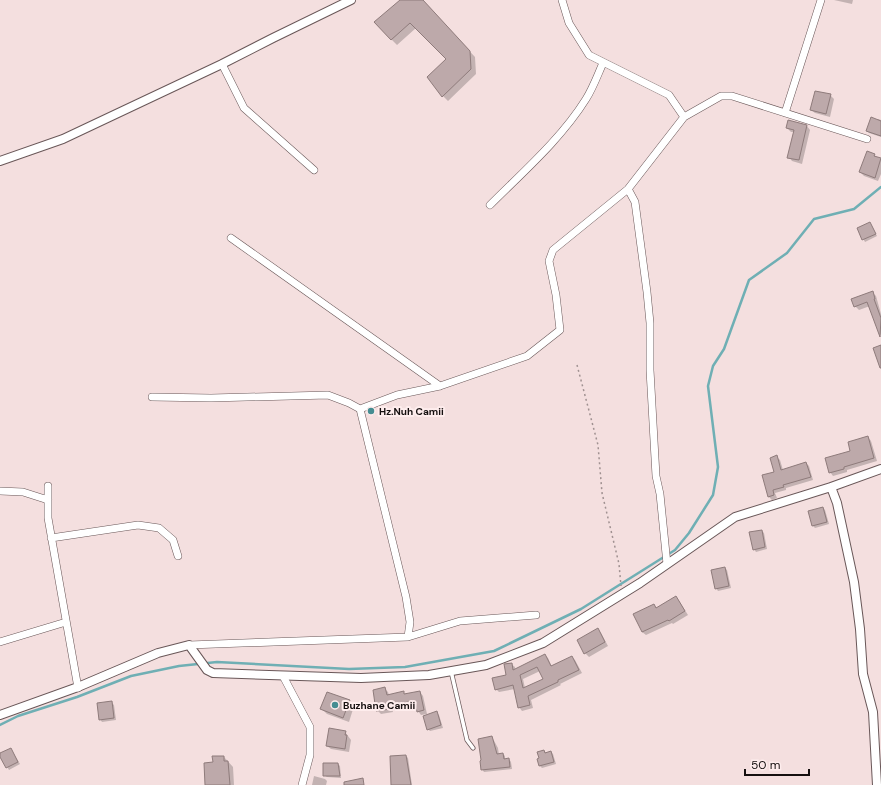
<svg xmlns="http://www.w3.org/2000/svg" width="881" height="785" viewBox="0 0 881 785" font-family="'DM Sans',sans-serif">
<rect width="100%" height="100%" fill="#f4dfdf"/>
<path fill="#0003" fill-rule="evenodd" d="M402,0H422L475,57L476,74L448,101L443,96L447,59L416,28L397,45L375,23Z
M834,0H853L852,4Z
M830,95L834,99L830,117L815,113L811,110Z
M878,119L881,120V137L869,133L867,131Z
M807,126L810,130L802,164L792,161L789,157L794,132H791L787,128Z
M874,155L881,160V174L878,181L864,176L860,172Z
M870,223L877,236L865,242L858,229Z
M872,292L876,296L881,314V336L870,306L859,310L855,306Z
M868,437L871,441L877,461L847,470V472L833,476L830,472L851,451Z
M777,457L780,460L783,470L806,463L809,466L813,480L786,488V490L775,493L777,498L772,500L769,497L775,472Z
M823,508L825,510L829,524L815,528L813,526Z
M762,531L764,533L767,549L756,552L754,549Z
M725,568L727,570L731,588L718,591L716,588Z
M676,597L679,601L688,615L673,624L672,623L646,635L642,632L654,605L657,608Z
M598,630L601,633L608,646L589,657L585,653Z
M545,655L548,658L552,667L572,657L575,660L582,673L560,684L561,685L531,700L533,708L522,711L519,707L515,689L499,692L496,689L507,676L511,664L515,667V670ZM540,671L544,679L525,688L523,679Z
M385,689L388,692L389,695L403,693L406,695L420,692L423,696L427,714L421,715L418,711L416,704L392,708L393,712L381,714L377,710Z
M349,701L354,706L349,722L327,714L322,709Z
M111,702L114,705L116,720L102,722L100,719Z
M437,713L439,715L443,728L430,731L428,729Z
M345,732L351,740L349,752L331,749L327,746Z
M492,737L498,748L499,755L503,754L505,756V760L509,759L511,762L512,769L484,772L482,769Z
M11,749L20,764L9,770L0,754Z
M544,751L546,753L551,752L553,754L556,764L542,768L540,766L538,760Z
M406,756L408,758L412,785H392Z
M224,757L233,767L234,785H206L214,763Z
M338,764L340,766L341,778L327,777L324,775Z
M314,776L325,779L327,781L326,785H312Z"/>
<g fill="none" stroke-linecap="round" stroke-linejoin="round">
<path stroke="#6fafb4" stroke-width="2.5" d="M0,725L18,716L77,697L131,676L179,666L217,662L349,669L405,667L494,651L581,609L675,550L689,533L713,495L718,467L708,386L713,366L724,349L749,280L787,253L814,219L854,209L881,187"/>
</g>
<path fill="#bda9aa" stroke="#8e7b7b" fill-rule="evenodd" d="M400,0H423L470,51L471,69L442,97L427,77L446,59L410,23L391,40L374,22Z
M815,91L831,94L826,114L810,110Z
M871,117L881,121V136L866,131Z
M788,120L807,125L799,160L787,158L794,130L786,128Z
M867,151L875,154L874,156L881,158L875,178L859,172Z
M870,222L876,234L862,240L857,228Z
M873,291L875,299H874L881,318L880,337L867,302L854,307L851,299Z
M881,345V368H880L873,348Z
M868,436L874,458L844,467V469L829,473L825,458L850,451L848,442Z
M777,455L781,470L806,462L811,477L783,485L784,487L773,490L774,495L768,497L762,475L774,472L770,458Z
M823,507L827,522L812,526L808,511Z
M762,530L765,547L753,550L749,532Z
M725,567L729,586L715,589L711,570Z
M676,596L685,611L669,621L668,620L642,632L633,614L654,604L656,608Z
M598,628L605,642L584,654L577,640Z
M545,654L551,666L572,656L579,670L558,680V682L528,696L530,705L518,708L513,685L495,690L492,678L506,675L504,664L512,663L513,670ZM537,667L543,679L523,688L520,675Z
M385,687L387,695L404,691V694L420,691L424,710L417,712L415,701L389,705L390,709L376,711L373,690Z
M327,692L350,700L343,718L320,709Z
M112,701L114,718L99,720L97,703Z
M437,711L441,725L427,730L423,716Z
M329,728L346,731L345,735H347L345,749L326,746Z
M492,736L497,754L503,753L504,759L509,758L510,767L481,770L480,761L481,760L478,739Z
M11,748L18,762L6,768L0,757V753Z
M544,750L545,753L551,751L554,762L539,766L537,759L539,758L537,752Z
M406,755L411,785H391L390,756Z
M212,756H224V761H228L230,785H205L204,763L213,762Z
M323,763H338L340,776H323Z
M363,778L364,785H344V782Z"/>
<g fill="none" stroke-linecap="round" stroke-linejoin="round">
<defs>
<path id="service" d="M451,671L467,740L473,748"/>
<path id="minor" d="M562,0L569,23L589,55L669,95L684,117
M222,64L244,108L314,170
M785,113L821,0
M628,189L635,202L647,292L650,323V370L656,476L660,494L667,564
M490,205C523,172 561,139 586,99C593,88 598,74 603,63
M231,238L440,386
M152,397L211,398L328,395L349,403L360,409
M48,486V518L78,688
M0,491L23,492L48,500
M51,538L138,525L159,528L173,540L178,556
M408,637L460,621L536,615
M0,642L66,622
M189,645L408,637L410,622L406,597L360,409L397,395L440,386L527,356L560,330L556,295L549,261L553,250L628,189L684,117L721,96H732L867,139
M283,676L310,727V755L302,785"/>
<path id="tertiary" d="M0,161L63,139L222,64L273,38L351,0
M831,487L837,503L854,582L860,629L863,674L873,712L877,785
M0,715L78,687L158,653L189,645L207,670L213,673L361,678L429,675L486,665L543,643L640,583L735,517L831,487L881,469"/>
</defs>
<use href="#service" stroke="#695758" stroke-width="5"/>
<use href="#minor" stroke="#695758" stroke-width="8"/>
<use href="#tertiary" stroke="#695758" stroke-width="10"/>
<path stroke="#a09191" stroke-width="1.5" stroke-dasharray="2 3" stroke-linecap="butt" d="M577,365L598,445L602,493L619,564L621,586"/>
<use href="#service" stroke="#fff" stroke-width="3.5"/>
<use href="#minor" stroke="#fff" stroke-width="7"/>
<use href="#tertiary" stroke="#fff" stroke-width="8"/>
</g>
<g fill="#458d92" stroke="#feeded" stroke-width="1.5">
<circle cx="371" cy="411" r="4"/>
<circle cx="335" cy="705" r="4"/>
</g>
<g text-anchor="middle" stroke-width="4" stroke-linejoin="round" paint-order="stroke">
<g font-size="10" font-weight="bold" fill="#150f0f" stroke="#feeded" text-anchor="start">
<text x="379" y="415">Hz.Nuh Camii</text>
<text x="343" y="709">Buzhane Camii</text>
</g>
</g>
<path d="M745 769v6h64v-6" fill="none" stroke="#150f0f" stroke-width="2"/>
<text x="751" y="769" font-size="12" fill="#150f0f" stroke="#feeded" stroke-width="3" paint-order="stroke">50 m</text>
</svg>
